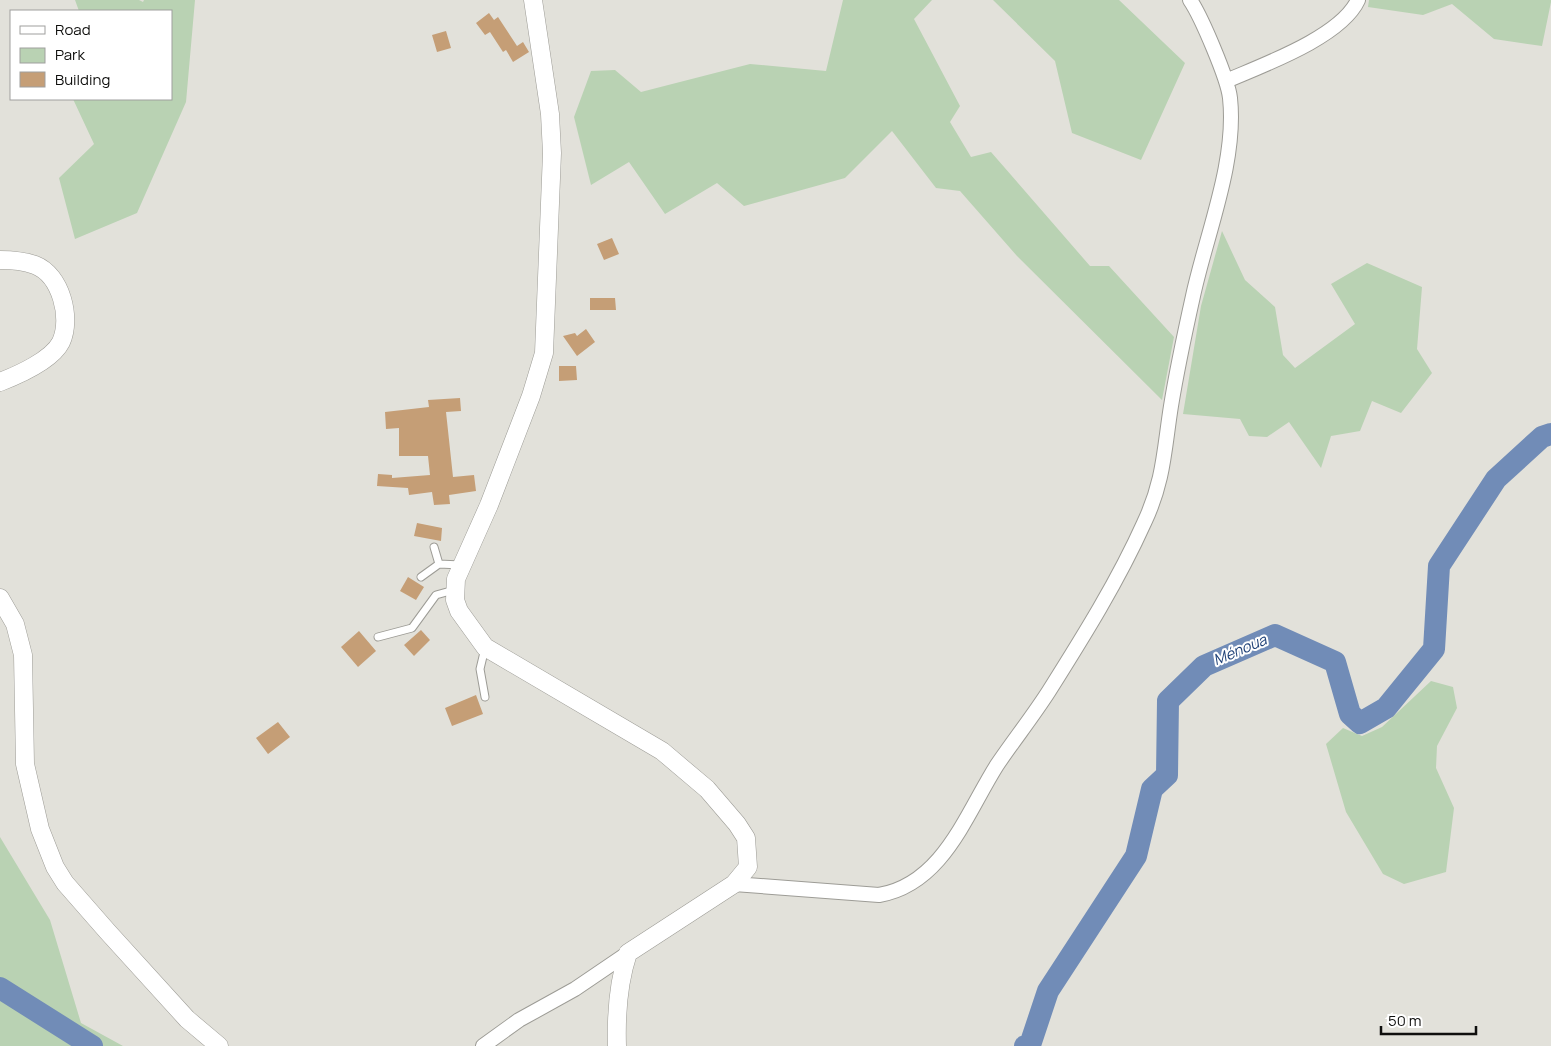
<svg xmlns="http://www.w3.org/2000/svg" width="1551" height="1046" viewBox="0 0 1551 1046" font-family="Manrope,sans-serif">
<rect width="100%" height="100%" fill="#e2e1da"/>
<path fill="#b9d2b3" d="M75,0H139L143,2L144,0H195L186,102L137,213L75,239L59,178L94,144L73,99H171V11H79Z
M843,0H932L914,19L960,106L950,122L971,157L991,152L1090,266H1109L1174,337L1162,400L1017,256L960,191L936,188L892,131L845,178L744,206L717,183L665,214L629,162L591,185L574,117L591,71L615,70L641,92L750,64L826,71Z
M993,0H1119L1185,63L1141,160L1072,133L1055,61Z
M1369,0H1551V2L1542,46L1494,39L1452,4L1423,15L1368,7Z
M1222,231L1245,280L1275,307L1283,355L1295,368L1355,324L1331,284L1367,263L1422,287L1417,349L1432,373L1401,413L1372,401L1360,431L1331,436L1321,468L1289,422L1267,437L1249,436L1240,419L1183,414L1201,306Z
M1431,681L1453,687L1457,708L1437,746L1436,768L1454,808L1446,872L1404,884L1383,874L1346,812L1326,744L1343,728L1362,736L1382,727Z
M0,837L50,920L81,1023L123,1046H0Z"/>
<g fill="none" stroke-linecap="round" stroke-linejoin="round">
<path stroke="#718cb7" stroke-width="22" d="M0,988L92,1046
M1025,1046L1030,1045L1048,991L1136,856L1152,789L1167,775L1168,701L1204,666L1275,635L1335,662L1350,714L1360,723L1386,708L1434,649L1439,566L1496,479L1542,437L1551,434"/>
</g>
<path fill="#c59e76" d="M489,13L494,20L498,17L517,46L523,42L529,52L513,62L506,50L503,52L490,32L485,35L476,23Z
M446,31L451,48L437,52L432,35Z
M612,238L619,254L604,260L597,244Z
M590,298H615L616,310H590Z
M586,329L595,342L577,356L563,336L575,333L577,336Z
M559,366H576L577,380L559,381Z
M460,398L461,411L446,412L453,477L474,475L476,491L449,495L450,504L434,505L432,492L409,495L408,488L377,486L378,474L392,475V478L430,475L428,456H399V428L386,429L385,412L429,407L428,400Z
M417,523L442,528L441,541L414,536Z
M408,577L424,587L416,600L400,591Z
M421,630L430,640L414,656L404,645Z
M359,631L376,651L358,667L341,647Z
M476,695L483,714L452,726L445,708Z
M278,722L290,737L268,754L256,738Z"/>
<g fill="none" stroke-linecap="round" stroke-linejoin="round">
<defs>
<path id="service" d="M439,564L461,565
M421,577L439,564L434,547
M378,637L412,628L436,595L454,590
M485,648L480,669L485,697"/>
<path id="minor" d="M1226,81C1263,65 1341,37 1358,0
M734,884L879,895C943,884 966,814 997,765C1014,740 1033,716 1049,691C1083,637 1118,581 1144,523C1164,481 1164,450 1171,406C1177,369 1185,332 1193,296C1206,235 1237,162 1230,98C1228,79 1201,16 1190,0
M483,1046L519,1020L575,989L628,953"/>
<path id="tertiary" d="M533,0L550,114L552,153L544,353L531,396L489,505L456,579L455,600L459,611L485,647L662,751L707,789L737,824L746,838L748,867L734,884L628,953C618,983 616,1014 617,1046
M0,260C11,260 24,261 35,265C61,275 72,318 61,342C52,360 18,375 0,382
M0,598L15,624L23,655L25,764L40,829L55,867L65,883L107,931L187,1019L219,1046"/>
</defs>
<use href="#service" stroke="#9d9c96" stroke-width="9"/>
<use href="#minor" stroke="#9d9c96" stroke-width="16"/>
<use href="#tertiary" stroke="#9d9c96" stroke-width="19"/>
<use href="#service" stroke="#fff" stroke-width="7"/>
<use href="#minor" stroke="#fff" stroke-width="14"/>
<use href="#tertiary" stroke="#fff" stroke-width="18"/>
</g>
<g text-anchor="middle" stroke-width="4" stroke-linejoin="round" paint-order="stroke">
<g font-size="15" font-style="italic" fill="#1e4077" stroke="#fff">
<text transform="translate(1240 650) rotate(-23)" y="5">Ménoua</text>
</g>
</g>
<rect x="10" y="10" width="162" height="90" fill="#ffffff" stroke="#9f9f9e"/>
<rect x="20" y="26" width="25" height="8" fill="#ffffff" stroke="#9f9f9e"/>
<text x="55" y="35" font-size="15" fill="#0f0f0d">Road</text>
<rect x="20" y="48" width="25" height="15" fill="#b9d2b3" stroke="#9f9f9e"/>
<text x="55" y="60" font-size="15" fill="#0f0f0d">Park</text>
<rect x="20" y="72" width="25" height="15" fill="#c59e76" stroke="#9f9f9e"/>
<text x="55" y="85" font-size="15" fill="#0f0f0d">Building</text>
<path d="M1381 1026v8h95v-8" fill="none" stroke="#0f0f0d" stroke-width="2.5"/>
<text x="1388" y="1026" font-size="15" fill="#0f0f0d" stroke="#ffffff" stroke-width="4" paint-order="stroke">50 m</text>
</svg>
